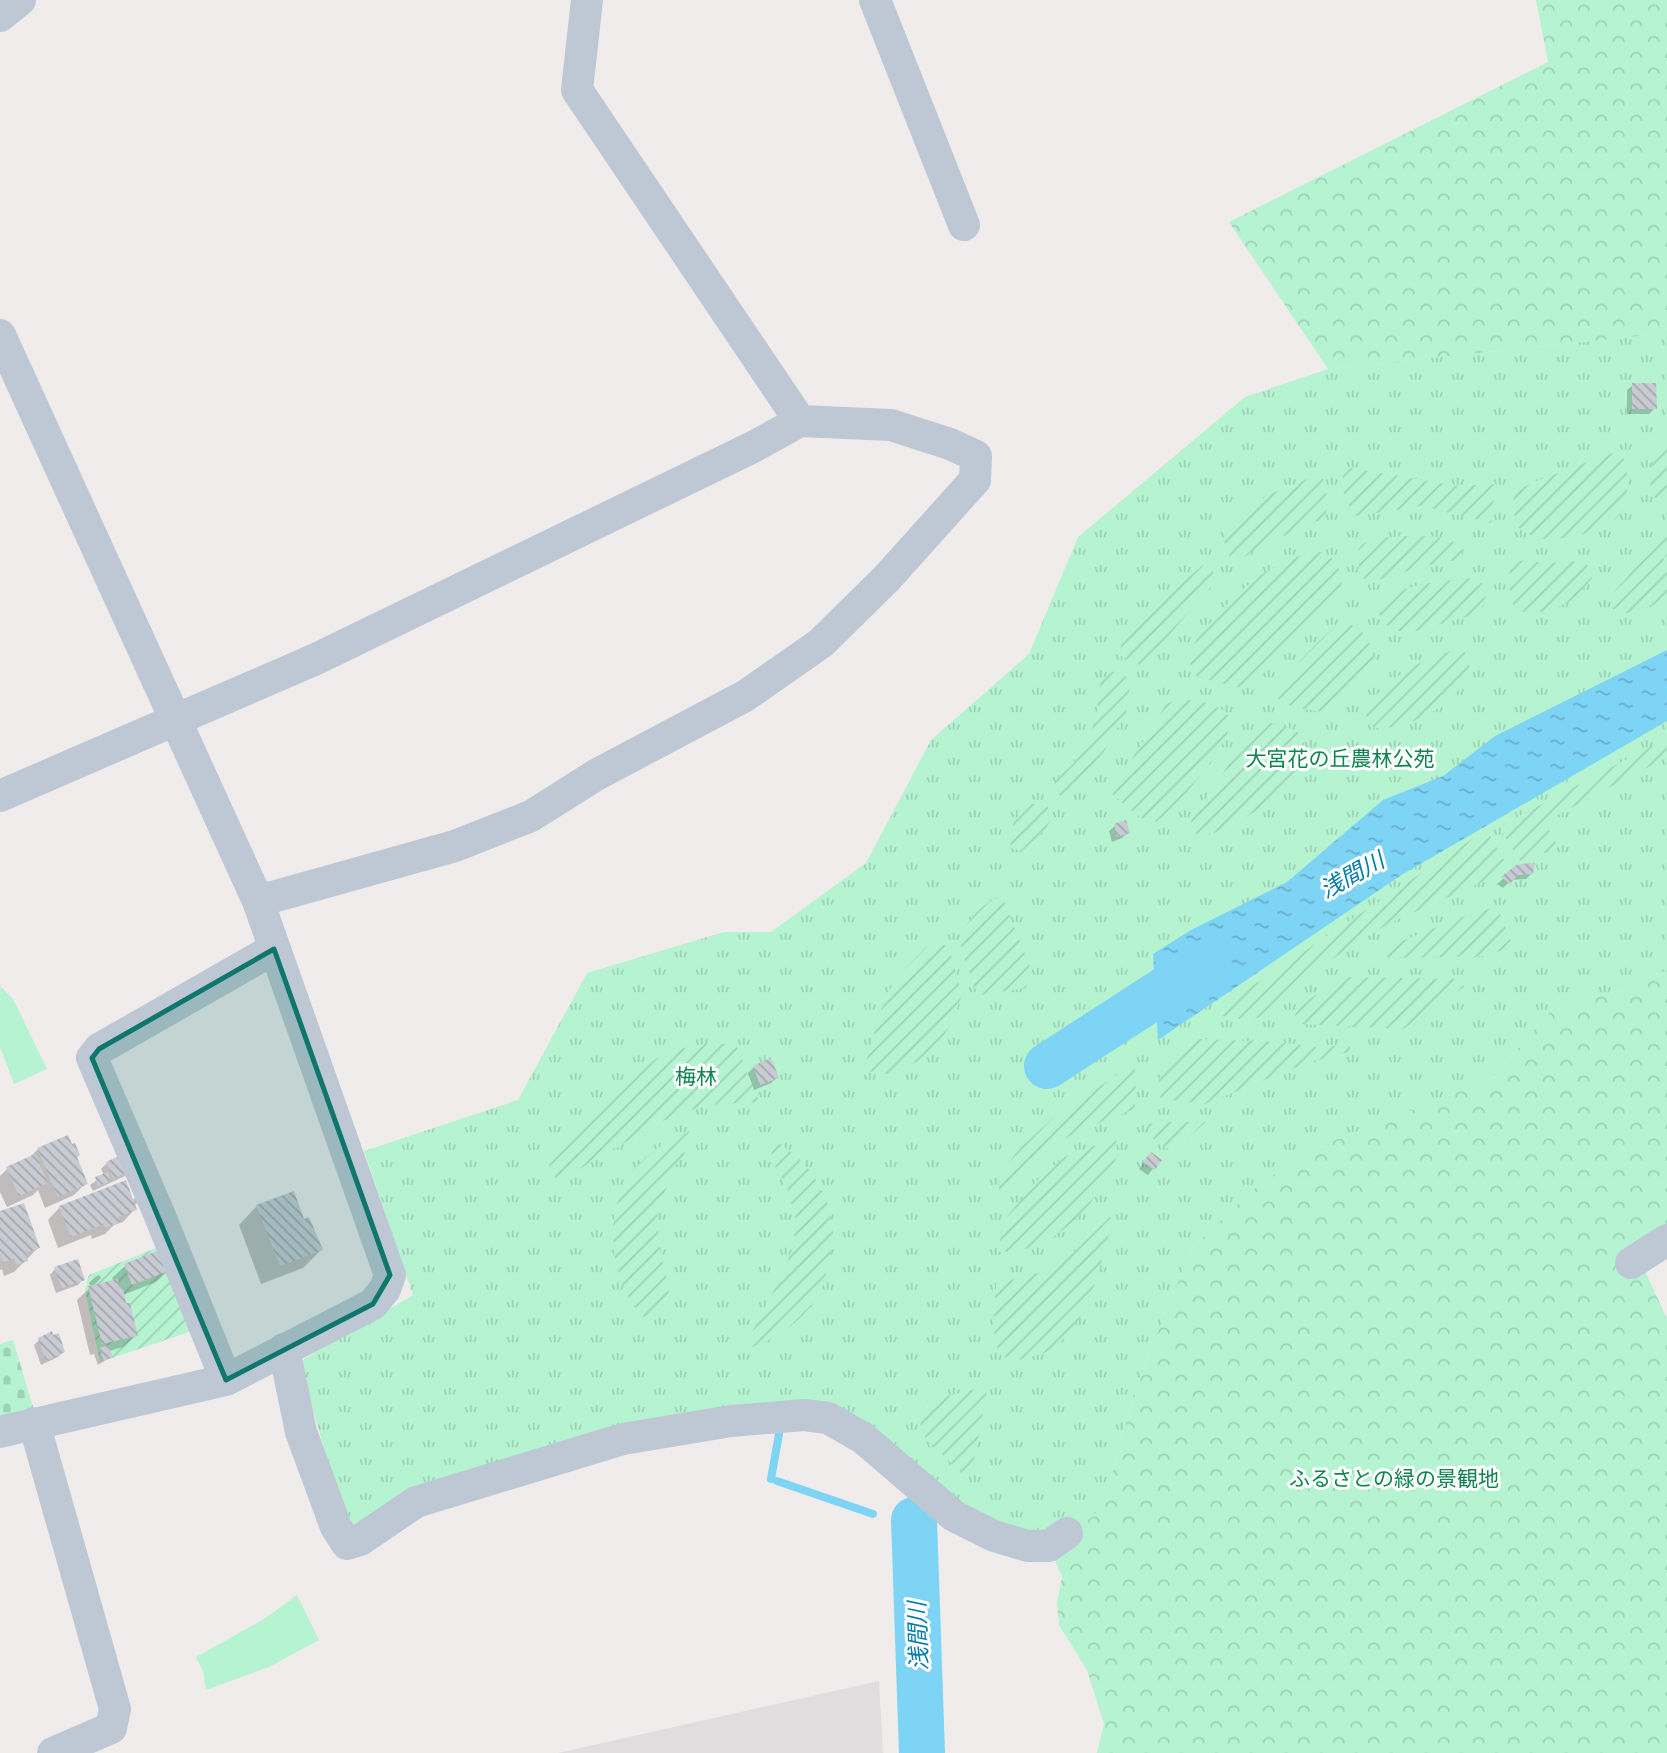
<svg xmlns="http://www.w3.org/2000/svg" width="1667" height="1753" viewBox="0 0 1667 1753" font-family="'PT Sans Narrow','Noto Sans JP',sans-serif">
<defs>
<pattern id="forest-crowns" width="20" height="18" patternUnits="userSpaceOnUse" patternTransform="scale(1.75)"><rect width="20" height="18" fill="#b5f3d1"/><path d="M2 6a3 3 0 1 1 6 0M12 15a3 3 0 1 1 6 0" fill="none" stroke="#9dd2b6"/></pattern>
<pattern id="cemetery-stones" width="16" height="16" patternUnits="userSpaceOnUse" patternTransform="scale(1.75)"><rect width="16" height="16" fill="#b5f3d1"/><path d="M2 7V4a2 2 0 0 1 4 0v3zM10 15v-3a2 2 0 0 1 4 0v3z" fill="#9dd2b6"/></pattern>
<pattern id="park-tufts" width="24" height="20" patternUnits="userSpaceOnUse" patternTransform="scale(1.75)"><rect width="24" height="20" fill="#b5f3d1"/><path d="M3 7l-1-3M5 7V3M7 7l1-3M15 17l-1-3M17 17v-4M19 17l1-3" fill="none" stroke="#9dd2b6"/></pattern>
<pattern id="garden-furrows" width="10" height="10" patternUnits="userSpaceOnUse" patternTransform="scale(1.75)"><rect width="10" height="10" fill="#b5f3d1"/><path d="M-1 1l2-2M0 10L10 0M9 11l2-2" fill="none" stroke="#9dd2b6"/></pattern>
<pattern id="water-ripples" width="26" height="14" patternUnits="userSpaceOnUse" patternTransform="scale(1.75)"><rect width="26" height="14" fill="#7ed4f4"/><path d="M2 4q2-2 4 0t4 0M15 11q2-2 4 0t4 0" fill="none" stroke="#69aec9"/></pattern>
<pattern id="building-back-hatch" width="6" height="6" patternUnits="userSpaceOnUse" patternTransform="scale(1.75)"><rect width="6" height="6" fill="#c8cbd3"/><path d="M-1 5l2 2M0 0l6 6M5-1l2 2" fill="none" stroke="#a4a7ae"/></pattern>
</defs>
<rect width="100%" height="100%" fill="#f0ecec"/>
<path fill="#e1ddde" d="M879,1681L883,1753H558Z"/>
<path fill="#b5f3d1" d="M0,986L13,999L47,1069L14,1084L0,1047Z
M297,1595L319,1640L269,1667L206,1690L203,1671L196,1657L264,1619Z"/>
<path fill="url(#forest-crowns)" d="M1536,0H1667V328L1641,336L1328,369L1229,222L1548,62Z
M1667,970V1226L1635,1249L1667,1319V1753H1097L1104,1724L1087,1670L1059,1625L1057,1603L1062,1577L1049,1546L1109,1485L1134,1393L1191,1249L1263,1180L1335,1140L1491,1079L1554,1007L1622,990Z"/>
<path fill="url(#cemetery-stones)" d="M13,1340L34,1410L0,1419V1344Z"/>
<path fill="url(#park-tufts)" d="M1667,328V970L1622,990L1554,1007L1491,1079L1335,1140L1264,1180L1191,1249L1134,1393L1109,1485L1094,1516L1067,1533L1007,1535L927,1480L771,1406L358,1528L346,1523L299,1362L413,1295L364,1151L518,1100L587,973L724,932H771L866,863L931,740L1029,654L1078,537L1245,397L1328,369L1641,336Z"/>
<path fill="url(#garden-furrows)" d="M1667,440V500L1662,501L1650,495C1652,471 1649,456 1667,440Z
M1619,452C1627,461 1627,470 1627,482C1627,489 1628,498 1626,504C1618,531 1559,544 1535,537C1528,535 1521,529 1516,526L1513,502L1515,491L1548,476L1570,470L1599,456Z
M1345,467L1459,486L1496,484L1491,523L1421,506L1356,516C1344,501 1339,487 1345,467Z
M1321,474C1327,484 1329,509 1324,520L1311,522L1292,533L1263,543L1246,556L1232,562C1229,555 1223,545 1224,536C1228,507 1296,483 1321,474Z
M1667,531V556L1663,558L1667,565V601L1627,613L1611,608L1610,598C1617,587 1627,579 1634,568C1645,551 1647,541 1667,531Z
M1406,536C1423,536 1448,534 1461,547L1462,559L1424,566L1374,581L1364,579C1362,573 1357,564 1357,557C1356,535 1392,538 1406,536Z
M1312,552H1324L1335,561L1343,577L1337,604L1284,648L1260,678L1241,688L1197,677L1189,661C1194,640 1200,634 1214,619C1244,585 1267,565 1312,552Z
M1513,560L1548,563L1578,561L1585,563L1592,570V578C1586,586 1580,593 1573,599C1561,608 1535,616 1520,611C1511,607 1510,595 1510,587C1510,578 1508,568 1513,560Z
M1203,565L1212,568L1216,581L1169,635L1148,669L1119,655L1123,637L1136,622Z
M1473,578L1482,583L1485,594L1484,605L1473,615L1416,631H1394L1384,623L1375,607C1396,584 1443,581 1473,578Z
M1352,625L1367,636L1375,659L1352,688L1323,712L1292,707L1278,699C1285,670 1314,647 1335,626Z
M1461,649C1467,654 1470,659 1469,667C1464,703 1407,731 1374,728L1366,716C1373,683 1429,654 1461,649Z
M1111,671L1131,678L1126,713L1103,753L1071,797L1062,798L1053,788C1057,775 1064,773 1073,764C1080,756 1085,745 1089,736C1093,728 1096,718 1097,710C1100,691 1094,685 1111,671Z
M1179,699C1193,700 1222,702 1229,717C1238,737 1180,800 1166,816L1156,822L1141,818L1111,793L1166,704Z
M1265,722L1281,724L1301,734C1303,739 1305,745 1305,750C1302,783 1229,838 1197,835L1192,827L1191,821L1247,737Z
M1667,738V757L1544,822L1558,846L1555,854L1538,852L1520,861L1501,830L1504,824Z
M1030,804H1044L1050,809L1052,818L1044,831L1022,851L1011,848C1009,828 1013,817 1030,804Z
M1480,834H1489L1508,867L1503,873L1392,922L1373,933L1301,979L1266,1016L1248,1020L1216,1015V1010Z
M1002,896L1030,967L1026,988L980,995C973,988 972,981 969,971C966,963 961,952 961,944C960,924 985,901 1002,896Z
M1497,907L1511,941L1502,950L1488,956L1388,958L1384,954V948L1470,914Z
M943,943L950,951L962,995L953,1020L941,1040L925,1057L898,1072L880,1075L864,1069L881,1010L890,989L905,969L926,947Z
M1343,977L1461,979L1464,987L1403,1029L1299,1024L1295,1015L1302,1004Z
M1199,1039L1280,1042L1320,1048L1348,1044L1352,1051L1307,1063L1205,1104L1161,1099C1150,1070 1178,1053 1199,1039Z
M736,1044L759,1102L705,1105L660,1122L557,1182L547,1159C582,1115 630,1061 688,1047C703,1043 721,1044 736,1044Z
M1133,1065L1136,1073L1135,1109C1074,1132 1036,1145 998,1201L1000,1174L1021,1147L1060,1112Z
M1162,1122H1206L1173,1151C1160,1144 1148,1140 1148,1124Z
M690,1131L684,1155L675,1166L657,1211L659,1246L666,1275L669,1295L661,1312L651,1324C609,1289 600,1215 633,1171C648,1152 669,1140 690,1131Z
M1116,1138C1116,1143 1117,1149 1117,1154C1116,1161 1111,1168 1108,1174C1089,1215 1046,1254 999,1252L1000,1240L1008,1215L1042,1175L1066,1156Z
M773,1141C807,1156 831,1195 833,1232C834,1242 830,1253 828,1263C826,1272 825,1282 821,1290C807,1318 780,1337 752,1347V1332L784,1271L794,1244L795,1218L787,1188L771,1159Z
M1110,1217L1114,1219C1100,1261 1090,1330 1046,1352C1037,1356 1024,1358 1014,1361L999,1354L993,1328L996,1284L1038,1273L1074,1252Z
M161,1246L198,1329L100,1362L85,1290L89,1275Z
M988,1386L971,1475L964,1476L923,1435L920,1421L927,1401Z"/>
<path fill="url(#water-ripples)" d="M1667,650V721L1403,874L1158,1040L1153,954L1191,930L1287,882L1383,800L1443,776L1495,736Z"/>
<path fill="#0003" d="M1633,385L1655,408L1649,414H1627V390Z
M1115,826L1128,832L1122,838L1112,842L1109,831Z
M1517,867L1532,873L1526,879L1511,880L1503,888L1497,884Z
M754,1067L777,1077L771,1083L754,1090L748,1073Z
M71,1146L86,1183L74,1195L45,1208L38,1190L33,1195L7,1207L0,1192V1176L7,1169L28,1159L38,1149Z
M1145,1160L1159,1161L1148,1175L1139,1169Z
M107,1163L130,1170L125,1176L93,1191L90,1185L104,1175L101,1169Z
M136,1197L141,1199L134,1206L135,1209L123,1222L114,1225L105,1234L92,1239L91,1235L58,1248L48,1220L60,1207L132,1201Z
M257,1206L303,1221L321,1250L303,1268L261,1284L239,1225Z
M0,1213L38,1248L14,1272L4,1276L2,1269L0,1270Z
M161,1251L169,1270L156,1282L123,1295L136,1335L123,1347L109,1351L111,1357L98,1365L94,1354L90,1355L77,1300L91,1287L89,1283L95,1277L99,1275L101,1278L92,1287L114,1282L112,1278L125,1266Z
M55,1269L83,1279L78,1285L56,1293L50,1275Z
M40,1339L63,1352L58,1357L41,1365L34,1345Z"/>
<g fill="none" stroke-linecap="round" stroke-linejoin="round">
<path stroke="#7ed4f4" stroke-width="8" d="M771,1479L779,1434
M777,1481L873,1514"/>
<path stroke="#7ed4f4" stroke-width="46" d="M1047,1066L1206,963
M914,1520L922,1753"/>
</g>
<path fill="url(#building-back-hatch)" d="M1632,383H1656L1657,409H1632Z
M1126,820L1130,833L1117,837L1114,824Z
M1529,863H1535L1533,874L1518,875L1510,884L1501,877L1516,865Z
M771,1058L779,1078L760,1085L753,1066Z
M68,1135L72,1144L75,1143L80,1155L77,1157L88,1184L58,1197L37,1148Z
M1151,1152L1162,1160L1155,1170L1143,1162Z
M125,1153L132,1170L113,1179L106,1162Z
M35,1154L48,1183L19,1196L6,1167Z
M108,1172L111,1181L98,1186L95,1177Z
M126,1180L137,1210L118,1217L120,1222L105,1228L104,1224L71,1237L59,1206Z
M294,1191L304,1219L309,1217L323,1250L280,1266L256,1205Z
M24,1203L40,1248L26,1253L28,1261L16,1265L14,1258L3,1263L0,1255V1211Z
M162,1249L171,1270L132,1285L124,1264Z
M78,1259L85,1280L62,1288L54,1267Z
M118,1279L120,1288L123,1287L126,1303H130L138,1336L102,1344L88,1286Z
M52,1331L53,1335L59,1333L65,1352L46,1361L38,1338Z
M108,1345L113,1357L104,1361L99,1348Z"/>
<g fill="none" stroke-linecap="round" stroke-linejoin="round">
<path stroke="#bec8d4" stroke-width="32" d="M875,0L964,225
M0,16L20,0
M0,335L258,901L390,1275L385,1289L373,1304L226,1380L0,1432
M0,796L316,659L753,447L800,421L577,90L587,0
M258,901L455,846L531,816L596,775L745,696L821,643L887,578L975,480L976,456L950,444L891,425L800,421
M1631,1263L1667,1240
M284,1349L301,1432L336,1527L347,1544L360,1540L416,1502L623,1439L731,1421L804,1415L828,1418L863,1438L954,1516L994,1536L1028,1546H1049L1067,1533
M226,1380L160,1216L92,1058L99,1049L274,949
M34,1423L115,1709L111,1728L53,1753"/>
</g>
<path fill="#0f766e" fill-opacity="0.2" stroke="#0f766e" stroke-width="5" stroke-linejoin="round" d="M274,949L390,1275L373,1304L226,1380L92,1058L99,1049Z"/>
<g text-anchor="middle" stroke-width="6" stroke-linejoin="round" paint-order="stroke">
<g font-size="21" fill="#0e8450" stroke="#fff">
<text x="1340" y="766">大宮花の丘農林公苑</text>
<text x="696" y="1084">梅林</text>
<text x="1394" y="1486">ふるさとの緑の景観地</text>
</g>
<g font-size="23" font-style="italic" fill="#017caa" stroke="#fff">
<text transform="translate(1352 875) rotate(-29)" y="8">浅間川</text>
<text transform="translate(918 1636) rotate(-92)" y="8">浅間川</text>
</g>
</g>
</svg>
